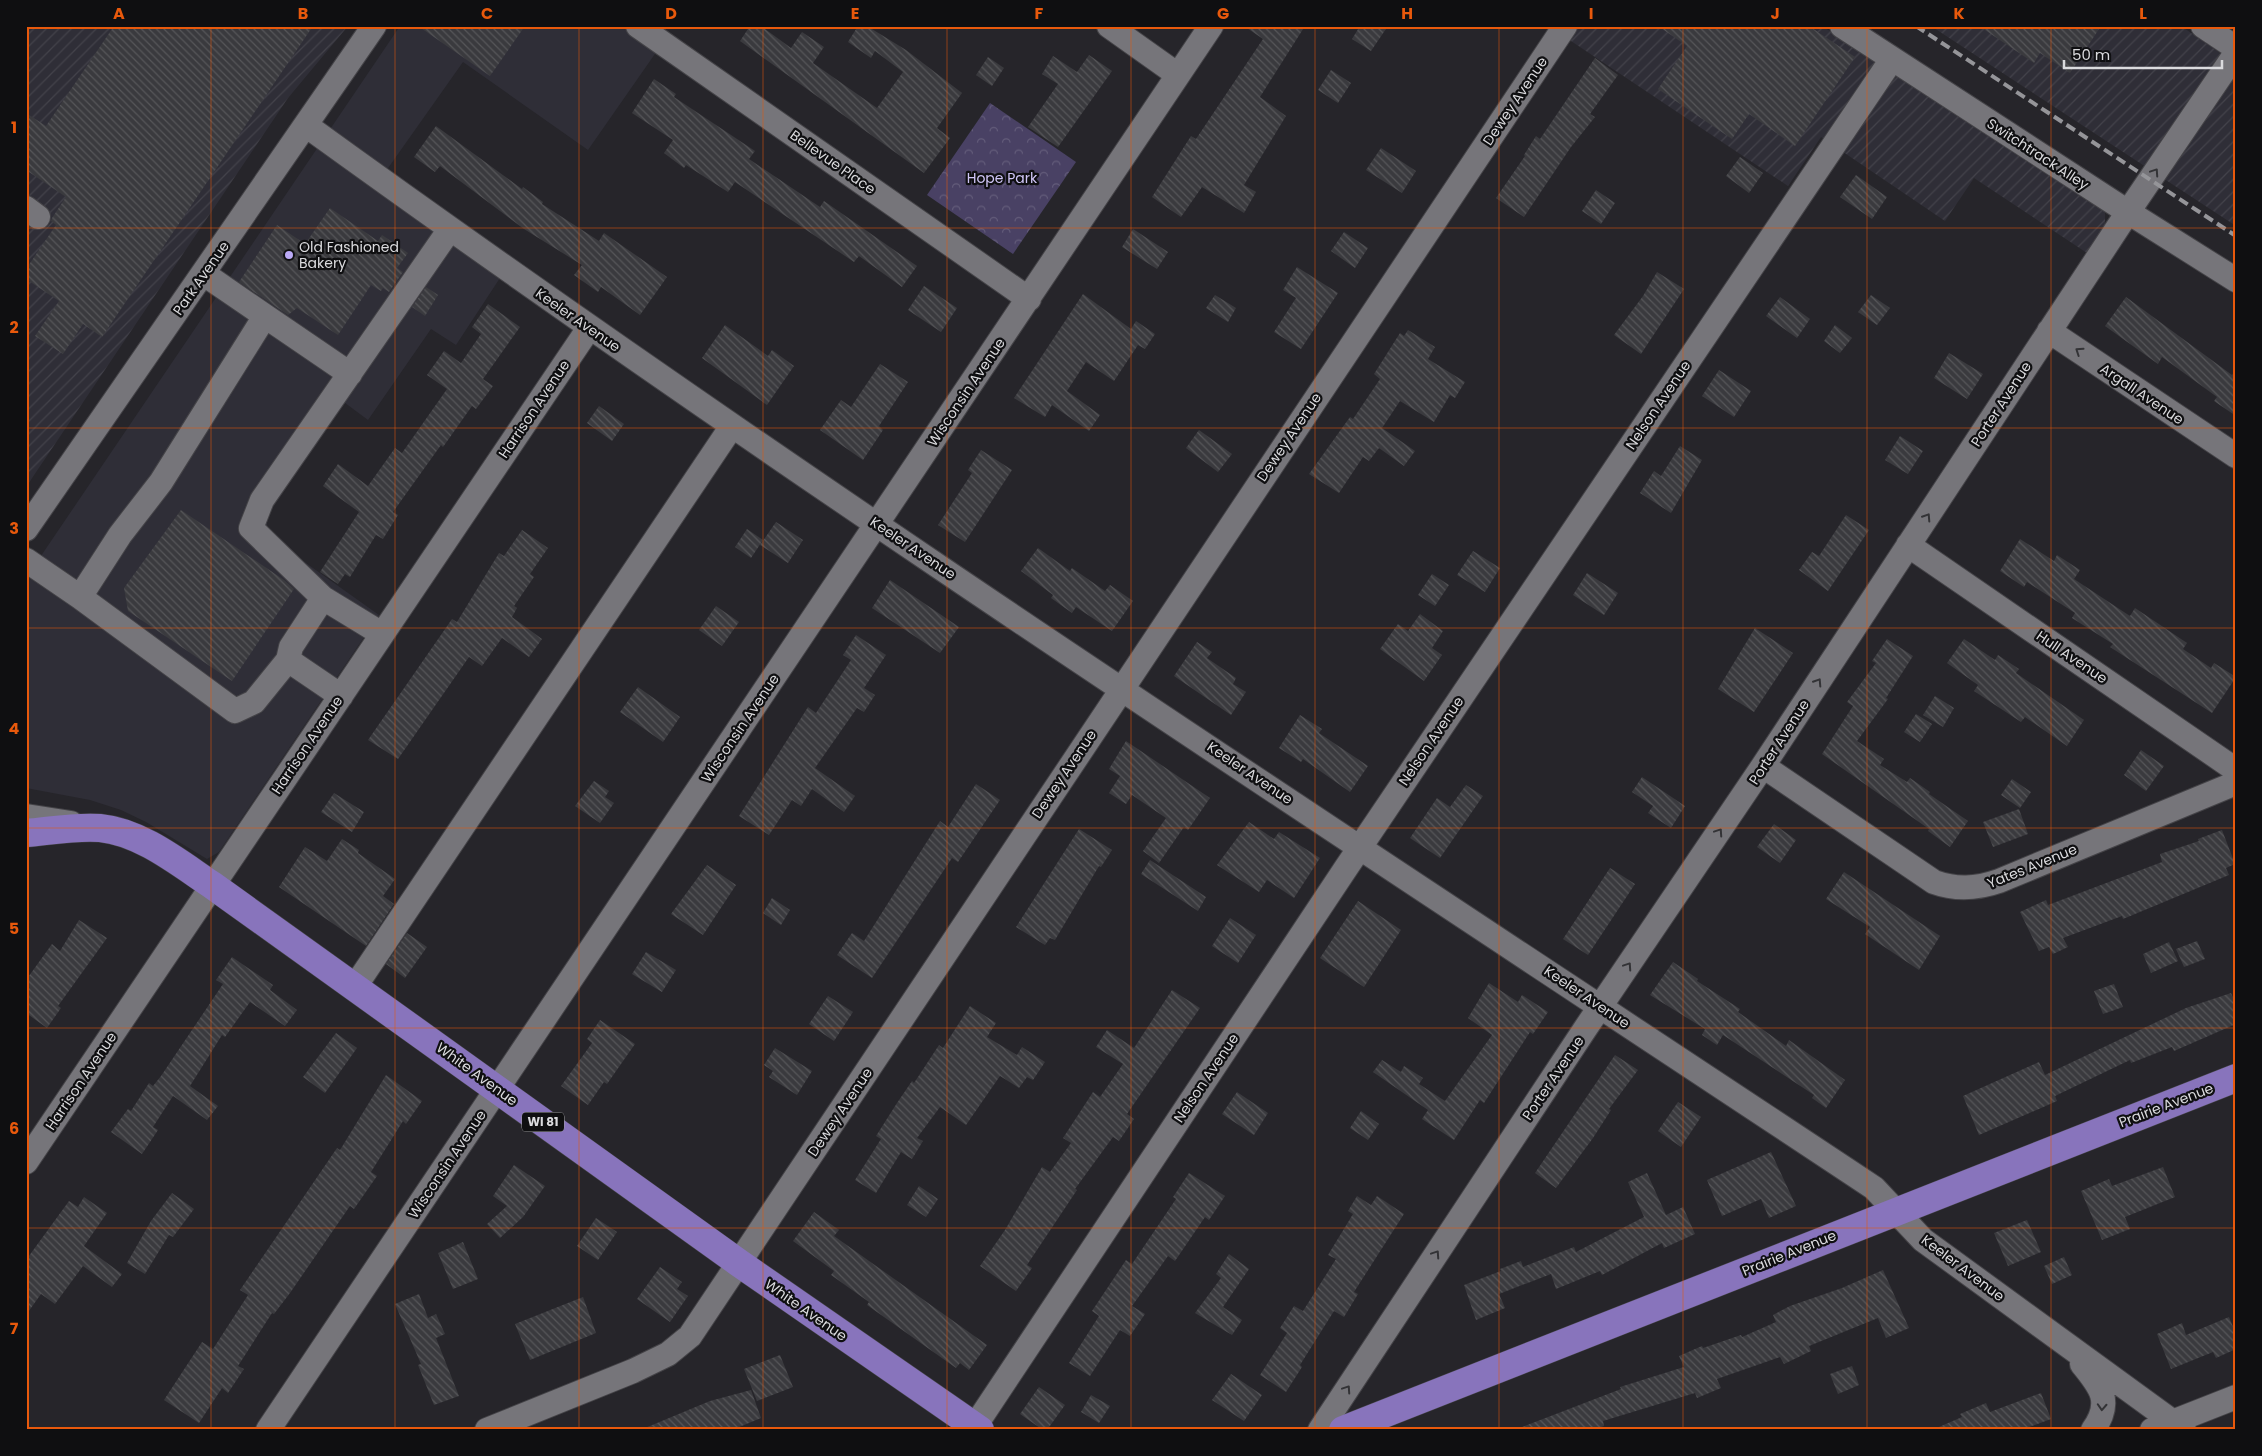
<svg xmlns="http://www.w3.org/2000/svg" width="2262" height="1456" viewBox="0 0 2262 1456" font-family="Poppins,sans-serif">
<defs>
<pattern id="industrial-furrows" width="10" height="10" patternUnits="userSpaceOnUse" patternTransform="scale(1.25)"><rect width="10" height="10" fill="#2f2e37"/><path d="M-1 1l2-2M0 10L10 0M9 11l2-2" fill="none" stroke="#43424a"/></pattern>
<pattern id="park-crowns" width="20" height="18" patternUnits="userSpaceOnUse" patternTransform="scale(1.25)"><rect width="20" height="18" fill="#494164"/><path d="M2 6a3 3 0 1 1 6 0M12 15a3 3 0 1 1 6 0" fill="none" stroke="#635c7a"/></pattern>
<pattern id="building-back-hatch" width="6" height="6" patternUnits="userSpaceOnUse" patternTransform="scale(1.25)"><rect width="6" height="6" fill="#3a3a3e"/><path d="M-1 5l2 2M0 0l6 6M5-1l2 2" fill="none" stroke="#565659"/></pattern>
</defs>
<rect width="100%" height="100%" fill="#26252a"/>
<path fill="#2f2e37" d="M400,26H623L657,51L588,150L463,62L374,188L500,278L456,345L431,329L368,420L341,400L266,508L268,536L379,615L219,852L207,859L146,822L121,810L90,800L26,788V578Z"/>
<path fill="url(#industrial-furrows)" d="M26,26H348L288,98L26,487Z
M1577,26H1822L2105,211V225L2087,253L1974,178L1945,221L1821,137L1788,186L1568,39Z
M1931,26H2181L2236,64V226Z"/>
<path fill="url(#park-crowns)" d="M990,103L1076,162L1013,254L927,195Z"/>
<path fill="url(#building-back-hatch)" d="M114,26H313L102,337L83,324L63,354L35,336L59,301L26,279V269L56,225L51,221L52,218L66,197L26,170V113L46,126Z
M418,26H525L490,76Z
M750,26H761L791,48L802,32L824,47L813,63L877,108L903,72L875,51L871,58L848,42L858,26H867L906,50L962,93L937,128L950,138L924,173L740,41Z
M1244,26H1305L1260,97L1286,116L1244,185L1256,192L1244,213L1202,187L1181,217L1152,197L1191,136L1196,139L1263,39Z
M1360,26H1388L1371,51L1352,39Z
M1658,26H1809L1855,57L1795,146L1749,114L1732,139L1658,89L1687,46Z
M1979,26H2101L2070,73L2040,53L2034,63Z
M1089,55L1112,71L1058,147L1028,127L1058,84L1042,74L1053,56L1077,72Z
M988,57L1004,68L992,86L976,75Z
M1595,58L1618,75L1590,114L1595,117L1571,147L1524,217L1496,198L1525,156L1524,155L1536,136L1540,139Z
M1331,70L1351,83L1338,103L1318,90Z
M654,79L676,94L674,97L755,151L749,159L820,207L824,201L917,266L902,287L859,256L854,262L735,182L728,192L686,165L684,168L664,153L673,140L632,113Z
M436,126L522,189L523,187L543,202L542,204L599,241L604,233L667,277L640,315L601,287L598,292L574,275L582,265L524,229L440,166L435,172L414,157Z
M1381,148L1416,171L1402,193L1366,170Z
M1740,157L1763,173L1749,193L1726,176Z
M1856,175L1887,197L1872,219L1840,197Z
M1596,190L1615,203L1601,224L1582,211Z
M330,208L378,241L382,235L408,253L397,268L403,272L389,292L383,288L381,291L371,285L338,335L297,308L288,315L239,282L277,225L305,244Z
M1133,229L1168,252L1157,269L1122,247Z
M1344,232L1368,248L1355,268L1331,251Z
M1297,267L1338,293L1301,349L1274,332L1296,298L1283,290Z
M1657,272L1684,289L1641,354L1614,335L1643,296Z
M924,286L957,308L941,332L908,310Z
M426,287L438,295L425,316L412,307Z
M1083,294L1131,329L1136,321L1155,334L1145,349L1138,345L1114,381L1086,362L1067,391L1100,415L1089,431L1052,405L1045,417L1014,398Z
M1215,295L1236,308L1228,322L1206,308Z
M1871,295L1890,308L1877,325L1858,312Z
M1780,297L1810,319L1797,338L1766,316Z
M2126,297L2232,375L2236,370V416L2214,401L2217,397L2162,357L2158,364L2105,326Z
M488,304L520,327L483,379L493,386L476,409L472,406L443,447L441,445L393,512L398,515L383,539L376,535L350,577L345,574L338,584L320,572L359,512L323,486L338,464L368,486L395,448L402,453L447,389L427,375L444,351L461,363L481,334L472,327Z
M725,325L768,356L772,350L794,366L767,405L702,358Z
M1835,325L1852,338L1840,353L1824,341Z
M1408,330L1435,347L1428,359L1465,382L1455,398L1450,395L1434,422L1400,401L1382,428L1415,451L1404,466L1379,448L1369,461L1363,457L1339,493L1309,474L1350,417L1353,419L1380,379L1374,374L1400,333L1404,336Z
M1949,353L1983,374L1967,399L1934,378Z
M880,364L908,382L879,426L883,430L863,460L820,430L841,400L851,407Z
M1719,370L1751,391L1734,417L1702,396Z
M599,406L624,424L612,441L587,423Z
M1199,430L1232,454L1218,472L1186,448Z
M1900,436L1923,451L1908,474L1885,460Z
M1680,446L1702,460L1671,513L1640,493L1654,471L1661,476Z
M981,450L1012,470L965,542L938,525L972,473L968,470Z
M181,510L284,580L294,589L232,681L128,611L124,588Z
M1846,515L1869,530L1828,591L1799,570L1812,552L1819,556Z
M776,522L803,540L788,563L760,545Z
M747,529L763,540L751,558L735,547Z
M522,530L548,548L530,574L534,577L514,606L517,608L512,617L542,639L529,657L502,638L482,666L469,657L398,759L368,740L452,619L457,622L499,553L504,556Z
M2020,539L2054,561L2057,555L2080,570L2074,579L2130,616L2135,608L2187,643L2183,649L2211,668L2214,663L2236,677L2212,713L2110,647L2113,644L2072,618L2075,613L2027,582L2024,587L2000,571Z
M1038,548L1070,571L1072,568L1105,591L1110,585L1133,601L1112,631L1076,607L1072,613L1051,598L1053,595L1021,571Z
M1473,551L1500,568L1485,592L1457,575Z
M1587,573L1618,593L1604,615L1573,595Z
M1432,574L1449,585L1435,606L1418,595Z
M890,580L959,627L940,653L872,608Z
M716,606L739,622L722,646L699,630Z
M1420,614L1443,631L1432,648L1442,655L1424,681L1380,649L1398,624L1408,631Z
M1755,628L1793,653L1754,712L1718,689Z
M856,635L886,655L864,688L875,695L864,712L857,708L815,768L855,796L844,812L812,789L801,806L792,800L769,835L739,816L808,707L816,713L851,660L843,655Z
M1887,639L1913,656L1886,698L1888,699L1857,741L1884,759L1880,765L1907,782L1910,778L1930,792L1929,794L1968,821L1950,847L1928,831L1929,829L1822,754L1853,706L1847,702L1876,663L1872,661Z
M1964,639L1995,660L1998,655L2019,669L2016,673L2084,720L2067,746L2025,717L2021,722L1974,691L1978,685L1947,663Z
M1197,642L1212,652L1207,658L1236,678L1233,684L1246,692L1231,715L1174,676Z
M638,687L680,717L663,742L620,712Z
M1935,696L1954,708L1943,727L1923,715Z
M1916,714L1932,724L1920,742L1904,732Z
M1300,715L1322,729L1319,733L1368,766L1350,792L1303,759L1301,762L1279,748Z
M1126,741L1210,798L1188,830L1184,827L1159,863L1143,851L1166,818L1132,795L1126,804L1109,793L1120,776L1109,769Z
M2141,750L2164,766L2146,791L2124,775Z
M1642,777L1685,806L1671,828L1648,813L1653,806L1632,792Z
M2012,779L2031,792L2020,808L2001,795Z
M594,781L609,791L605,797L614,803L600,823L575,806Z
M976,784L1000,800L958,862L952,858L872,978L837,955L852,933L864,941L940,821L948,827Z
M1466,785L1483,796L1440,858L1410,838L1437,798L1450,807Z
M334,793L364,812L352,832L321,812Z
M2019,809L2028,834L1993,847L1983,822Z
M1249,822L1274,839L1279,832L1320,858L1294,898L1267,880L1259,892L1217,865Z
M1774,824L1796,840L1780,863L1757,847Z
M1079,829L1112,850L1101,867L1099,866L1055,940L1050,938L1045,945L1016,927Z
M2222,830L2235,864L2226,868L2229,875L2123,919L2122,916L2063,938L2068,947L2053,954L2049,947L2039,951L2020,912L2046,900L2048,905L2162,862L2160,854L2199,841L2198,839Z
M342,839L359,850L358,853L395,879L383,896L394,904L366,946L279,887L305,847L327,861Z
M1150,860L1206,897L1198,911L1141,874Z
M707,865L736,885L703,935L671,914Z
M1610,868L1635,884L1588,955L1563,939Z
M1844,872L1940,936L1919,970L1865,934L1870,927L1826,899Z
M772,898L790,910L781,925L763,913Z
M1358,901L1401,930L1364,987L1320,958Z
M1230,918L1256,935L1238,963L1212,946Z
M79,920L107,938L58,1006L61,1008L47,1028L26,1013V980L52,944L60,951Z
M407,933L427,947L405,978L386,964Z
M2197,941L2205,959L2184,967L2176,949Z
M2169,942L2178,961L2151,973L2143,954Z
M646,952L676,970L662,992L632,974Z
M232,957L273,985L270,990L297,1010L285,1026L250,1002L225,1037L222,1035L190,1086L218,1106L207,1120L173,1096L153,1127L158,1130L142,1154L111,1132L128,1109L131,1111L149,1083L153,1086L161,1076L223,984L216,980Z
M1673,962L1698,979L1697,981L1740,1009L1738,1012L1786,1046L1789,1040L1845,1080L1826,1108L1812,1098L1814,1095L1723,1035L1717,1045L1702,1035L1705,1029L1650,995Z
M1489,983L1518,1002L1522,995L1548,1012L1533,1034L1530,1032L1484,1103L1480,1100L1454,1140L1422,1119L1428,1110L1373,1072L1382,1060L1401,1072L1404,1066L1423,1078L1419,1084L1445,1101L1492,1035L1468,1018Z
M2114,984L2123,1007L2103,1014L2094,991Z
M1172,990L1200,1008L1127,1114L1134,1119L1119,1141L1113,1137L1075,1189L1077,1190L1027,1265L1032,1268L1016,1291L980,1266L1005,1230L1042,1167L1050,1172L1071,1143L1063,1138L1093,1092L1100,1097L1123,1064L1096,1047L1107,1030L1134,1048Z
M2231,993L2236,1004V1024L2174,1051L2172,1047L2131,1063L2130,1060L2055,1096L2057,1101L1979,1135L1963,1096L2039,1062L2045,1075L2186,1008Z
M828,996L853,1012L834,1041L809,1024Z
M970,1006L996,1023L987,1037L1017,1055L1022,1047L1045,1062L1033,1080L1027,1077L1019,1088L1000,1076L966,1125L940,1107L917,1138L923,1141L912,1159L901,1152L876,1193L855,1180L881,1139L876,1136L897,1103L912,1081L914,1083L939,1045L943,1048Z
M600,1020L635,1044L607,1084L604,1082L588,1105L561,1086L592,1043L587,1039Z
M336,1033L357,1048L325,1093L303,1077Z
M775,1048L812,1071L797,1095L769,1077L773,1071L764,1065Z
M1615,1055L1638,1070L1609,1109L1611,1110L1593,1138L1556,1188L1535,1173Z
M386,1075L422,1101L406,1124L403,1121L371,1172L377,1176L354,1209L350,1206L290,1293L274,1314L272,1313L238,1366L244,1369L228,1393L222,1388L199,1423L164,1400L202,1342L213,1349L248,1295L240,1290L337,1148L340,1150Z
M1237,1092L1268,1113L1254,1135L1222,1114Z
M1678,1102L1701,1117L1681,1147L1658,1131Z
M1361,1111L1379,1124L1368,1140L1350,1128Z
M1771,1152L1796,1206L1769,1218L1761,1199L1722,1216L1707,1180Z
M514,1165L545,1186L523,1217L500,1238L487,1224L507,1206L493,1196Z
M2163,1167L2175,1197L2125,1217L2130,1229L2102,1240L2081,1191L2109,1179L2112,1186Z
M1189,1173L1225,1196L1209,1220L1205,1217L1175,1261L1168,1256L1132,1306L1145,1314L1130,1336L1120,1330L1090,1376L1069,1363L1099,1316L1092,1311L1126,1260L1132,1264L1176,1199L1173,1197Z
M1647,1173L1666,1215L1683,1207L1695,1234L1664,1248L1662,1243L1602,1275L1600,1271L1556,1289L1551,1274L1499,1294L1505,1308L1476,1320L1464,1285L1501,1271L1500,1269L1521,1261L1523,1267L1574,1247L1576,1252L1644,1217L1628,1182Z
M919,1186L938,1199L926,1217L907,1205Z
M172,1193L194,1209L173,1237L169,1235L145,1274L127,1263L151,1221Z
M1357,1196L1371,1205L1377,1196L1404,1214L1354,1292L1358,1294L1344,1317L1334,1311L1300,1365L1302,1367L1286,1392L1260,1375L1287,1333L1280,1328L1294,1306L1303,1311L1336,1259L1328,1255L1353,1214L1348,1211Z
M84,1197L107,1213L84,1246L122,1274L112,1287L83,1266L55,1304L41,1294L26,1315V1260L69,1201L78,1207Z
M814,1212L839,1230L834,1236L987,1345L969,1370L960,1363L956,1368L867,1305L869,1302L831,1275L834,1271L793,1241Z
M596,1218L617,1232L598,1260L577,1246Z
M2027,1220L2041,1252L2008,1266L1994,1233Z
M463,1242L478,1279L453,1289L438,1253Z
M1229,1254L1249,1269L1223,1307L1242,1320L1232,1335L1195,1313L1221,1278L1216,1274Z
M2064,1257L2072,1275L2052,1284L2044,1266Z
M660,1267L682,1282L677,1289L688,1296L670,1322L637,1299Z
M1883,1270L1909,1328L1886,1338L1878,1318L1809,1346L1811,1351L1784,1364L1780,1357L1717,1379L1721,1388L1697,1398L1695,1393L1603,1421L1604,1426L1594,1430H1514L1621,1389L1620,1387L1684,1367L1679,1356L1702,1346L1703,1348L1741,1335L1742,1337L1776,1322L1773,1315L1790,1306L1842,1288Z
M419,1294L428,1318L436,1314L445,1334L436,1338L459,1396L434,1405L418,1365L421,1364L395,1304Z
M583,1297L596,1333L530,1360L515,1324Z
M2229,1317L2236,1334V1349L2216,1358L2213,1352L2171,1369L2157,1334L2182,1323L2186,1335Z
M780,1355L793,1387L757,1401L744,1369Z
M1852,1366L1859,1385L1838,1394L1830,1374Z
M1231,1374L1262,1395L1244,1421L1212,1400Z
M1039,1387L1065,1405L1047,1430H1043L1020,1414Z
M751,1390L761,1418L732,1430H646L645,1428L710,1401Z
M2041,1393L2051,1419L2021,1430H1932L1962,1417L1960,1414L1986,1403L1990,1412Z
M1091,1395L1110,1406L1099,1423L1081,1412Z"/>
<g fill="none" stroke-linecap="round" stroke-linejoin="round">
<defs>
<path id="minor" d="M638,26L1029,299
M1109,26L1178,75
M1842,26L2128,212L2236,280
M2203,26L2236,48
M307,126C818,496 1348,839 1874,1188L1923,1240L2184,1430
M26,208L38,217
M265,316L350,374
M2049,331L2236,456
M26,529L374,26
M1908,545L2236,770
M26,560L80,597L235,711L254,702L288,660L291,647L323,598
M80,597L120,535L161,482L265,316L204,274
M382,634L323,598L251,528L262,500L450,229
M288,660L341,696
M1763,766L1934,882C1956,890 1976,889 1999,881L2236,783
M26,816L71,823
M354,988L732,426
M26,1162L589,328
M2082,1364C2101,1387 2113,1402 2093,1430
M975,1426L1346,868L1892,59
M268,1430L1211,26
M487,1430L633,1371L668,1354L690,1336L1565,26
M1320,1430L1585,1029L1763,766L2128,212L2236,53
M2152,1430L2236,1397"/>
<path id="major" d="M26,833C50,831 76,826 100,828C141,832 179,863 212,885L739,1263L980,1430
M1343,1430L2236,1078"/>
</defs>
<use href="#minor" stroke="#444347" stroke-width="26"/>
<use href="#major" stroke="#444347" stroke-width="29"/>
<use href="#minor" stroke="#76757a" stroke-width="24"/>
<use href="#major" stroke="#8874bc" stroke-width="28"/>
<path stroke="#959599" stroke-width="4" stroke-dasharray="10 5" stroke-linecap="butt" d="M1916,26L2236,236"/>
</g>
<defs><path id="oneway-chevron" d="M-2-3.5L2.5 0L-2 3.5" fill="none" stroke-width="1.6" stroke-linecap="round" stroke-linejoin="round" transform="scale(1.25)"/></defs>
<g stroke="#333336">
<use href="#oneway-chevron" transform="translate(2155 172) rotate(-56)"/>
<use href="#oneway-chevron" transform="translate(2079 351) rotate(-146)"/>
<use href="#oneway-chevron" transform="translate(1927 517) rotate(-57)"/>
<use href="#oneway-chevron" transform="translate(1818 682) rotate(-57)"/>
<use href="#oneway-chevron" transform="translate(1719 832) rotate(-56)"/>
<use href="#oneway-chevron" transform="translate(1628 966) rotate(-56)"/>
<use href="#oneway-chevron" transform="translate(1436 1254) rotate(-56)"/>
<use href="#oneway-chevron" transform="translate(1347 1389) rotate(-56)"/>
<use href="#oneway-chevron" transform="translate(2102 1407) rotate(93)"/>
</g>
<path fill="none" stroke="#e8590c" stroke-width="1" stroke-opacity="0.55" d="M211,26V1430M395,26V1430M579,26V1430M763,26V1430M947,26V1430M1131,26V1430M1315,26V1430M1499,26V1430M1683,26V1430M1867,26V1430M2051,26V1430M26,228H2236M26,428H2236M26,628H2236M26,828H2236M26,1028H2236M26,1228H2236"/>
<circle fill="#bbaaf6" stroke="#0f0f11" stroke-width="2" cx="289" cy="255" r="5"/>
<g text-anchor="middle" stroke-width="4.5" stroke-linejoin="round" paint-order="stroke">
<rect fill="#0f0f11" stroke="#9e9ea0" stroke-width="1" x="522" y="1112.5" width="42" height="19" rx="4"/>
<g font-size="12" font-weight="bold" fill="#dbdbde">
<text x="543" y="1126">WI 81</text>
</g>
<g font-size="14" fill="#dbdbde" stroke="#0f0f11">
<text transform="translate(1515 101) rotate(-56)" y="5">Dewey Avenue</text>
<text transform="translate(2038 154) rotate(33)" y="5">Switchtrack Alley</text>
<text transform="translate(833 162) rotate(35)" y="5">Bellevue Place</text>
<text transform="translate(201 278) rotate(-55)" y="5">Park Avenue</text>
<text transform="translate(578 320) rotate(35)" y="5">Keeler Avenue</text>
<text transform="translate(966 392) rotate(-56)" y="5">Wisconsin Avenue</text>
<text transform="translate(2142 394) rotate(34)" y="5">Argall Avenue</text>
<text transform="translate(2001 404) rotate(-57)" y="5">Porter Avenue</text>
<text transform="translate(1658 405) rotate(-56)" y="5">Nelson Avenue</text>
<text transform="translate(534 409) rotate(-56)" y="5">Harrison Avenue</text>
<text transform="translate(1289 437) rotate(-56)" y="5">Dewey Avenue</text>
<text transform="translate(913 548) rotate(34)" y="5">Keeler Avenue</text>
<text transform="translate(2072 657) rotate(34)" y="5">Hull Avenue</text>
<text transform="translate(740 728) rotate(-56)" y="5">Wisconsin Avenue</text>
<text transform="translate(1431 741) rotate(-56)" y="5">Nelson Avenue</text>
<text transform="translate(1779 742) rotate(-57)" y="5">Porter Avenue</text>
<text transform="translate(307 745) rotate(-56)" y="5">Harrison Avenue</text>
<text transform="translate(1250 773) rotate(34)" y="5">Keeler Avenue</text>
<text transform="translate(1064 774) rotate(-56)" y="5">Dewey Avenue</text>
<text transform="translate(2032 866) rotate(-22)" y="5">Yates Avenue</text>
<text transform="translate(1587 997) rotate(34)" y="5">Keeler Avenue</text>
<text transform="translate(477 1074) rotate(36)" y="5">White Avenue</text>
<text transform="translate(1206 1078) rotate(-56)" y="5">Nelson Avenue</text>
<text transform="translate(1553 1078) rotate(-56)" y="5">Porter Avenue</text>
<text transform="translate(81 1081) rotate(-56)" y="5">Harrison Avenue</text>
<text transform="translate(2166 1105) rotate(-21)" y="5">Prairie Avenue</text>
<text transform="translate(840 1112) rotate(-56)" y="5">Dewey Avenue</text>
<text transform="translate(447 1164) rotate(-56)" y="5">Wisconsin Avenue</text>
<text transform="translate(1789 1253) rotate(-22)" y="5">Prairie Avenue</text>
<text transform="translate(1963 1268) rotate(37)" y="5">Keeler Avenue</text>
<text transform="translate(806 1310) rotate(35)" y="5">White Avenue</text>
</g>
<g font-size="14" fill="#d0c6f7" stroke="#0f0f11">
<text x="1002" y="183">Hope Park</text>
</g>
<g font-size="14" fill="#dbdbde" stroke="#0f0f11" text-anchor="start">
<text x="299" y="252">Old Fashioned<tspan x="299" dy="16">Bakery</tspan></text>
</g>
</g>
<rect width="2262" height="1456" fill="none" stroke="#0f0f11" stroke-width="55"/>
<path d="M2064 60v8h158v-8" fill="none" stroke="#dbdbde" stroke-width="2.5"/>
<text x="2072" y="60" font-size="15" fill="#dbdbde" stroke="#0f0f11" stroke-width="4" paint-order="stroke">50 m</text>
<rect x="28" y="28" width="2206" height="1400" fill="none" stroke="#e8590c" stroke-width="2"/>
<g font-size="16" text-anchor="middle" font-weight="bold" fill="#e8590c">
<text x="119" y="19">A</text>
<text x="303" y="19">B</text>
<text x="487" y="19">C</text>
<text x="671" y="19">D</text>
<text x="855" y="19">E</text>
<text x="1039" y="19">F</text>
<text x="1223" y="19">G</text>
<text x="1407" y="19">H</text>
<text x="1591" y="19">I</text>
<text x="1775" y="19">J</text>
<text x="1959" y="19">K</text>
<text x="2143" y="19">L</text>
<text x="14" y="133">1</text>
<text x="14" y="333">2</text>
<text x="14" y="534">3</text>
<text x="14" y="734">4</text>
<text x="14" y="934">5</text>
<text x="14" y="1134">6</text>
<text x="14" y="1334">7</text>
</g>
</svg>
